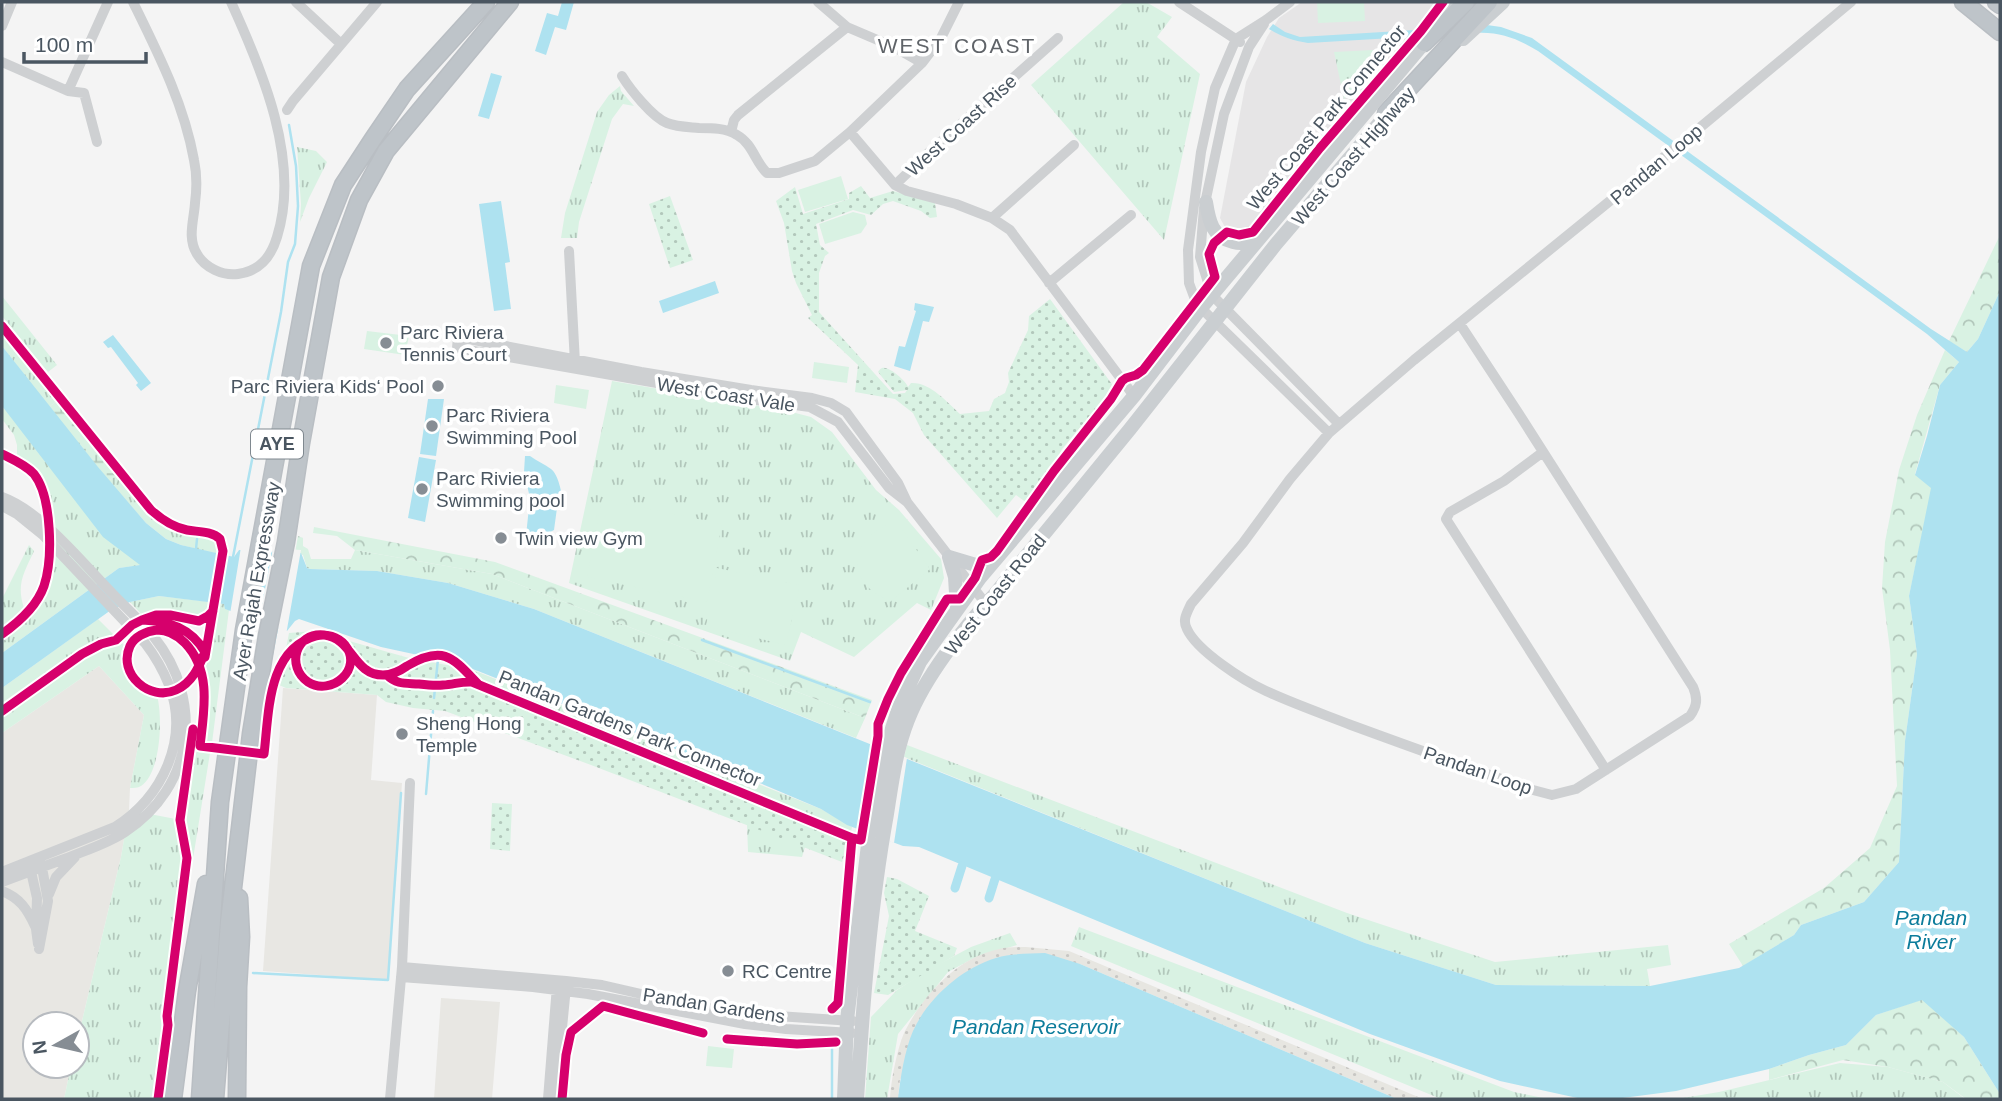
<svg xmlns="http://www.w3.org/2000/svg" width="2002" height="1101" viewBox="0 0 2002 1101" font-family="Helvetica,sans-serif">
<defs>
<pattern id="grass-tufts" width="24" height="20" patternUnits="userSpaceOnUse" patternTransform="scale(1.75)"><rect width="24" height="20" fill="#d9f2e3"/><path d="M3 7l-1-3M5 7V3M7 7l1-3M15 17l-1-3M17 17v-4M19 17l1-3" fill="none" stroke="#b2c7bb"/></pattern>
<pattern id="forest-crowns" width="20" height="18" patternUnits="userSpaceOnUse" patternTransform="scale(1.75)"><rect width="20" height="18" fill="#d9f2e3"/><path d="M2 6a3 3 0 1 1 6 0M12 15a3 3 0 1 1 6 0" fill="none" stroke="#b2c7bb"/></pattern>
<pattern id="wetland-marsh" width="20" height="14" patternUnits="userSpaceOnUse" patternTransform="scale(1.75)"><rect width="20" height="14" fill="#d9f2e3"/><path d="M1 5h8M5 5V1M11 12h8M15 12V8" fill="none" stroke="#b2c7bb"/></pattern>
<pattern id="sand-dots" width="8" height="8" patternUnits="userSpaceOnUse" patternTransform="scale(1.75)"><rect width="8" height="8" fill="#e7e6e1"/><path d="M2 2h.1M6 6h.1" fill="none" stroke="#c8c7c4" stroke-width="1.8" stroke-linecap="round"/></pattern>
<pattern id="park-dots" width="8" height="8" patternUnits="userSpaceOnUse" patternTransform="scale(1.75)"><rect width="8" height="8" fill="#d9f2e3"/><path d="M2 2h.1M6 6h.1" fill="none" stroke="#b2c7bb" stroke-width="1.8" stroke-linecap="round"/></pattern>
</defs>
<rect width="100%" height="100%" fill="#f4f4f4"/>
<path fill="#e8e7e3" d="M99,666L144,715L130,788L129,810L121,857L77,1042V1024H35V1066H71L64,1099H2V733Z
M283,688L377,695L371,780L402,783L388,980L263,971Z
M441,998L500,1002L492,1099H434Z"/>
<path fill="#e6e5e6" d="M1302,2H1438L1439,5L1248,232L1236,234L1226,229L1220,218L1246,82L1267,37L1279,18Z"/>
<path fill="url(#grass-tufts)" d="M1124,2H1146L1172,17L1157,37L1200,74L1164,240L1031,85Z
M1393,49L1344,99L1334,52Z
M620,86L621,91L634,106L623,104L612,119L579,222L577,238H561L565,213L597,112L609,95Z
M297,147L316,151L327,162L309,198L300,222L301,204Z
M2,296L57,365L48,372L2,316Z
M2,331L58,400L49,407L2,346Z
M612,381L784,410L811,417L832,432L876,490L899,510L941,559L944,578L931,610L917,603L854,657L801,632L790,661L569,583Z
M2,406L141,565L119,568L2,653V639L34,612L47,589L53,551L52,516L48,492L38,472L17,456V445L14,435L2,419Z
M117,474L148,513L159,524L183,534L213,538L218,545V554L181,545L166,539L146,523L109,481Z
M298,536L303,538V546L308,549L311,559H351L355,550L492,574L865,718L856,738L534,609L448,583L377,571L310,569L307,568L303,555L295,553Z
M29,545L34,551C24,573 16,584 24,608L2,628V599Z
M159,596L211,602C205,628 185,613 167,612C159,612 152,614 144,617L130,602Z
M216,602L225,604V609L229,610L212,743L204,741L207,704L204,673Z
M98,619L115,636L99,641L79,651L2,706V688Z
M121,642L126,647C120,674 132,689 157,696C163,716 161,773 141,786C138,788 133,788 130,788L144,715L99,666L2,733V714C31,697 57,675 85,657C97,650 109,648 121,642Z
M463,666L821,809L852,827L851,832L479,682L472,678L462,667Z
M907,745L1347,913L1495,962L1668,945L1671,965L1647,969L1650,986L1496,985L1365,943L904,757Z
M195,750L210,753L171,996L160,1035L152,1099H64L71,1066H77V1042L121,857L129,810L186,821L192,769Z
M747,824L805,847L802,857L748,852Z
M1079,927L1514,1092L1548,1099H1441L1071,946Z
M1010,933L1017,945L974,958L948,972L898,1034L887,1099H865L871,1017L897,990L928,970L971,947Z
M1840,1063L1888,1067L1943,1082L1965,1099H1677L1719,1092Z"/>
<path fill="url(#forest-crowns)" d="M2000,235V291L1978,339L1967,352L1949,341Z
M1945,350L1959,362L1940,385L1915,474L1932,488L1909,596L1917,654L1905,741L1899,862L1864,902L1801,925L1794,935L1743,966L1729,944L1824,888L1870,848L1897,786L1890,650L1882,588L1885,542L1899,470L1917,415Z
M314,527L495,562L872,700L865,718L492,574L355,550L337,536L313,533Z
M1923,999L1964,1037L2000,1094V1099H1966L1943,1082L1888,1067L1843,1060L1769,1080V1069L1809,1055L1846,1045L1876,1015Z"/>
<path fill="url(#wetland-marsh)" d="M58,400L117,474L109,481L49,407Z"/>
<path fill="url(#sand-dots)" d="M1026,947L1069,951L1423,1099H1397L1080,964L900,1079L898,1099H890C891,1081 897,1048 905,1031C924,994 957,958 999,949C1008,947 1018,947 1026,947Z"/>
<path fill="url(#park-dots)" d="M861,186L870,198L893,191L935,203L937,217L930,218L921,211L893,201L883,204L871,215L853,210L816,224L820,245L829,253L825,256L819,273V312L893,394L905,393L907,390L894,392L878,372C879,370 880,369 882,368C889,366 906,381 908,387L911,383C930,382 947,402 960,414L989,411L994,399L1005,393L1009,382L1008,373L1028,330L1029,316L1050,299L1114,387L1062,449L1056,462L1027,503L1016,495L997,518L924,435L913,413L895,399L855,392L858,365L808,318L812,315L796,283L792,271L784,223L776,201L795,187L803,214L849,199V193Z
M670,196L693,260L670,268L649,204Z
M314,631L409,658L452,666L479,682L851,832L842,862L591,765L445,711L413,708L386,702L377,695L286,688L279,685L289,633Z
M492,803L512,804L510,851L490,849Z
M887,877L897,879L929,896L915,931L957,948L954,956L888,995L874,993L889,916L884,893Z"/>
<path fill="#d9f2e3" d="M1317,2H1364L1365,21L1318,23Z
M841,176L848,199L805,212L798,190Z
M853,212L865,215L867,224L861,233L825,244L819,224Z
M367,331L409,336L405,355L364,349Z
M814,362L849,367L847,383L812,378Z
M556,385L589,390L586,409L554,403Z
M602,499L722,524L707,602L587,577Z
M888,525H899L930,569L890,602C883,597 873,593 867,586C847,562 861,535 888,525Z
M717,568L800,585L786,645L706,626Z
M708,1046L734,1049L732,1068L706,1066Z"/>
<path fill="#aee2f0" d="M562,2H574L566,30L555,27L546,55L535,51L547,13L558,16Z
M1273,24L1285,32L1300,37L1416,30L1409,37L1308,43C1293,41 1282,37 1269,29Z
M1487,25L1501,27L1532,38L1931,329L1967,352L1978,339L2000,291V1094L1964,1037L1922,1000L1876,1015L1846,1045L1809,1055L1769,1069L1676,1091L1615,1099H1582L1500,1081L1370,1034L919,847L903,846L847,825L821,809L741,775L478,671L455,663L381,647L299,619L295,621L287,631L225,609L224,604L159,596L130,602L111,610L2,688V653L119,568L140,565L103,537L2,406V346L98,467L146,523L166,539L181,545L234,557L239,550L301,553L307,568L310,569L377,571L448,583L534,609L1365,943L1496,985L1650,986L1739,968L1794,935L1801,925L1864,902L1899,862L1905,741L1917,654L1909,596L1931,488L1915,475L1927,436L1940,385L1959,362L1927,334L1538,51C1517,38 1498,31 1474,33Z
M491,73L502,76L489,119L478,116Z
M501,201L510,262L505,263L511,309L494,311L479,204Z
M715,281L719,293L663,313L659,301Z
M915,303L934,307L929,322L923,321L910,371L894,366L899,346L905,347L916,311L914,310Z
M113,335L151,383L141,391L136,385L138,383L111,347L108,348L103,342Z
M428,399H444L436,456L420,454Z
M525,456H530C537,461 544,464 551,469C559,475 561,493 564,502L557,508L554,530L525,545L530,498L524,472Z
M419,457L436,460L425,522L408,518Z
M1045,953L1080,964L1397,1099H898C900,1079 905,1049 913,1031C928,998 962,968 996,958C1011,953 1029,954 1045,953Z"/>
<path fill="#f4f4f4" d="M241,547L268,548L254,623L230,614Z
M273,548L301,550L286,635L258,625Z
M875,745L907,758L894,843L860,830Z"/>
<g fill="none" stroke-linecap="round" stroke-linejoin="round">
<path stroke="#aee2f0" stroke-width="2.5" d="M196,549L197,539
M233,557L281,312L288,262L295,244L298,206L296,166L289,125
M702,640L870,702
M271,659L277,628
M434,698L438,659
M426,794L433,711
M852,881L856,842
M253,973L388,980L401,793
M843,995L848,941
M832,1099V1048"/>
<path stroke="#aee2f0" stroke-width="9" d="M955,888L962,866
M989,898L995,879"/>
<defs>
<path id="highway" d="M1963,2L2000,32
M1996,2L2000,5
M1424,43L1466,2
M1386,113L1489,2
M173,1099L187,991L206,884
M200,1099L220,802L244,630L311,266L343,185L373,139L407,89L486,2
M215,1099L229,922L251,734L267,636L286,542L301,443L331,277L359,200L386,151L510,2
M237,1099L238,987L241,937L239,898"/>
</defs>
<use href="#highway" stroke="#b9bec3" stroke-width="19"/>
<path stroke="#ced0d2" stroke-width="10" d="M133,2C158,53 184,104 194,160C197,174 197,188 195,203C194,220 187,238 197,254C205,268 223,276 238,274C260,271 271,257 277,237C301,161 262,70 231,2
M296,2L341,44
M818,2L847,27L894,47L922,63
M1179,2L1240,42
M1290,2L1266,20L1236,39L1215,88L1201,152L1188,250L1189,283L1196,302L1201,308L1329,433
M1264,24L1249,47L1224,114L1204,208L1200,257L1212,295L1339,424
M2,26L12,2
M2,62L68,91L84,93L97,142
M622,76C630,89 652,117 667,123C677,127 689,127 699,128C712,128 726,128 737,135C753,144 755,162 767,173H779L815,161L850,132L922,63L941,38L959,2
M68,91L108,2
M287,110L293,101L377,2
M731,132L734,120L738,115L847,27
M850,132L895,185L907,191L956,204L992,218L1010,230L1134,396
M895,185L926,155L1058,38
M992,218L1074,145
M569,251L575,363
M1049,283L1131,215
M1460,324L1519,414L1693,687C1698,699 1697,706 1690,716L1576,789L1552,795L1533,790C1472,769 1411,747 1351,725C1323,714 1294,704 1266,691C1244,681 1197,651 1187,629C1182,620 1187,613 1191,604L1243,543L1290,479L1329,433L1414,360L1685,140L1851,2
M1543,452L1504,481L1450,512L1446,519L1606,770
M2,497C41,511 81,561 110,591C124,606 141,621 154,637C205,701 194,787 125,832C107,844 86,850 67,858C45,866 23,874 2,882
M907,502L898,483L846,412L831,403L812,398L751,390L641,372L458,337L457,348L748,399L810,407L838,422L889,488L907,502L986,604
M2,506L17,514L43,535L145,643C155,656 163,670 169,685C190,740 162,797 115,827L2,872
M30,867L37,898L36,929L38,944
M2,891C20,898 27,909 35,926
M49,894L56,877L75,857
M39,949L48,901L41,862
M402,967L566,981L602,985L698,1007L762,1015L853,1021
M401,977L533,987L588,994L745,1024L786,1029L852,1033
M390,1099L402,967L410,783
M548,1099L557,986
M555,1099L566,987"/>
<path stroke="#caced1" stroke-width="14" d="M1463,39L1503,2
M1206,202C1209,221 1212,237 1233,242C1245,245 1252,241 1260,235
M949,557L955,577L957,609
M949,557L979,566L989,567
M844,1099L847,1020L869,836L888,741L899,707L920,662L980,578L1134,396L1201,308L1424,43L1451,2
M857,1099C863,1004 870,908 887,814C892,782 896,750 908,720C924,678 964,627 995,594L1130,429L1276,244L1393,107"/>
<use href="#highway" stroke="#bec4c9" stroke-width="16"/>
<defs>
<path id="cycleway" d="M2,326L151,510C161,519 172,527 187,530C198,532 212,531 220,539L223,551L205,657
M2,454C12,459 26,465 34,474C52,497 53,559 44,586C37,606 19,622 2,634
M142,620C169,621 191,628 205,652C199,667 192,683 176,690C150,702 117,674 130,646C134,637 146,631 157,630C168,630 177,635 185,643C212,671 204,711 200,746L264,754C269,714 267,649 316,636C326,633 338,637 345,645C364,669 331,697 308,682C286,667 295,632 324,635C353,638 353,675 383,675C392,675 400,671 407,666C444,644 453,658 479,685
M387,675C397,685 406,683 419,684C427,685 435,686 443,685C453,685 461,681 472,682L852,838
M2,711L82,654L101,644L116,640L132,625L142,620L156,615H170L199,621L208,616L213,611
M832,1009L838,1003L852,838L861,840L878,736V724L888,699L901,673L947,599H960L975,578L982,560L991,557L997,551L1054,471L1111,399L1122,381L1126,378L1136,375L1143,370L1215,277L1209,254L1214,243L1227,232L1239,235L1253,232L1320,148L1421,31L1443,2
M727,1039L797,1044L836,1042
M158,1099L168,1025L167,1016L187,858L180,820L193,729
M562,1099L566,1055L571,1032L603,1006L703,1033"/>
</defs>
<use href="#cycleway" stroke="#fff" stroke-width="13"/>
<use href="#cycleway" stroke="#d6006c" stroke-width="9"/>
</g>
<g fill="#868d94" stroke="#fff" stroke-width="2.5">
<circle cx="386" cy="343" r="7"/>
<circle cx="438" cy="386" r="7"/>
<circle cx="432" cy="426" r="7"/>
<circle cx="422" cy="489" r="7"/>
<circle cx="501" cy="538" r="7"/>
<circle cx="402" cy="734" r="7"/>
<circle cx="728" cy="971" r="7"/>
</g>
<g text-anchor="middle" stroke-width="7" stroke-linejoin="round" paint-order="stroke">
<rect fill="#fff" stroke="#808990" stroke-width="2" x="251" y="429.5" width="52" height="29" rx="5"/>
<g font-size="18" font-weight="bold" fill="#4a5661">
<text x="277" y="450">AYE</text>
</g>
<g font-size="19" fill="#4a5661" stroke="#fff">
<text transform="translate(1326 117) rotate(-50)" y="7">West Coast Park Connector</text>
<text transform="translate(961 125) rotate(-42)" y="7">West Coast Rise</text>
<text transform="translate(1353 156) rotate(-49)" y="7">West Coast Highway</text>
<text transform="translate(1656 164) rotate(-40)" y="7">Pandan Loop</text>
<text transform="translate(726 394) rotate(9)" y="7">West Coast Vale</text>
<text transform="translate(256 581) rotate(-80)" y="7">Ayer Rajah Expressway</text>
<text transform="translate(995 594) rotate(-51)" y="7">West Coast Road</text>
<text transform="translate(630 728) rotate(22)" y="7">Pandan Gardens Park Connector</text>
<text transform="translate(1478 770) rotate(19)" y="7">Pandan Loop</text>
<text transform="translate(714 1005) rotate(9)" y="7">Pandan Gardens</text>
</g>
<g font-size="19" fill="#4a5661" stroke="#fff" text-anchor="start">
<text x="400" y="339">Parc Riviera<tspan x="400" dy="22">Tennis Court</tspan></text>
<text x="424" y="393" text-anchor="end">Parc Riviera Kids‘ Pool</text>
<text x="446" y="422">Parc Riviera<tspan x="446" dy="22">Swimming Pool</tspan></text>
<text x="436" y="485">Parc Riviera<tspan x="436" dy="22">Swimming pool</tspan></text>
<text x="515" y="545">Twin view Gym</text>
<text x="416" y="730">Sheng Hong<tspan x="416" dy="22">Temple</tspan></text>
<text x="742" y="978">RC Centre</text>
</g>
<g font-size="21" letter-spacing="2" fill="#5f6368" stroke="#fff">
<text x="957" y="53">WEST COAST</text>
</g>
<g font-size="21" font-style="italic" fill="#0c7c9b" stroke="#fff">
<text x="1931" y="925">Pandan<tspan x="1931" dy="24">River</tspan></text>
<text x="1036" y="1034">Pandan Reservoir</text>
</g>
</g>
<rect width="2002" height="1101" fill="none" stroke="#4a5661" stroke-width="7"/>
<g transform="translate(56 1045) rotate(262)"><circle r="33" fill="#ffffff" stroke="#b7bbc0" stroke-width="2"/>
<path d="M0-5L12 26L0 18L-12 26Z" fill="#868d94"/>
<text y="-10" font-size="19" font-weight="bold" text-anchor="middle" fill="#4a5661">N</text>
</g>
<path d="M24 52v10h122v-10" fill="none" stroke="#4a5661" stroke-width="3.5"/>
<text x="35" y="52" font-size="21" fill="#4a5661" stroke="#ffffff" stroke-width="5" paint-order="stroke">100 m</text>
</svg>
